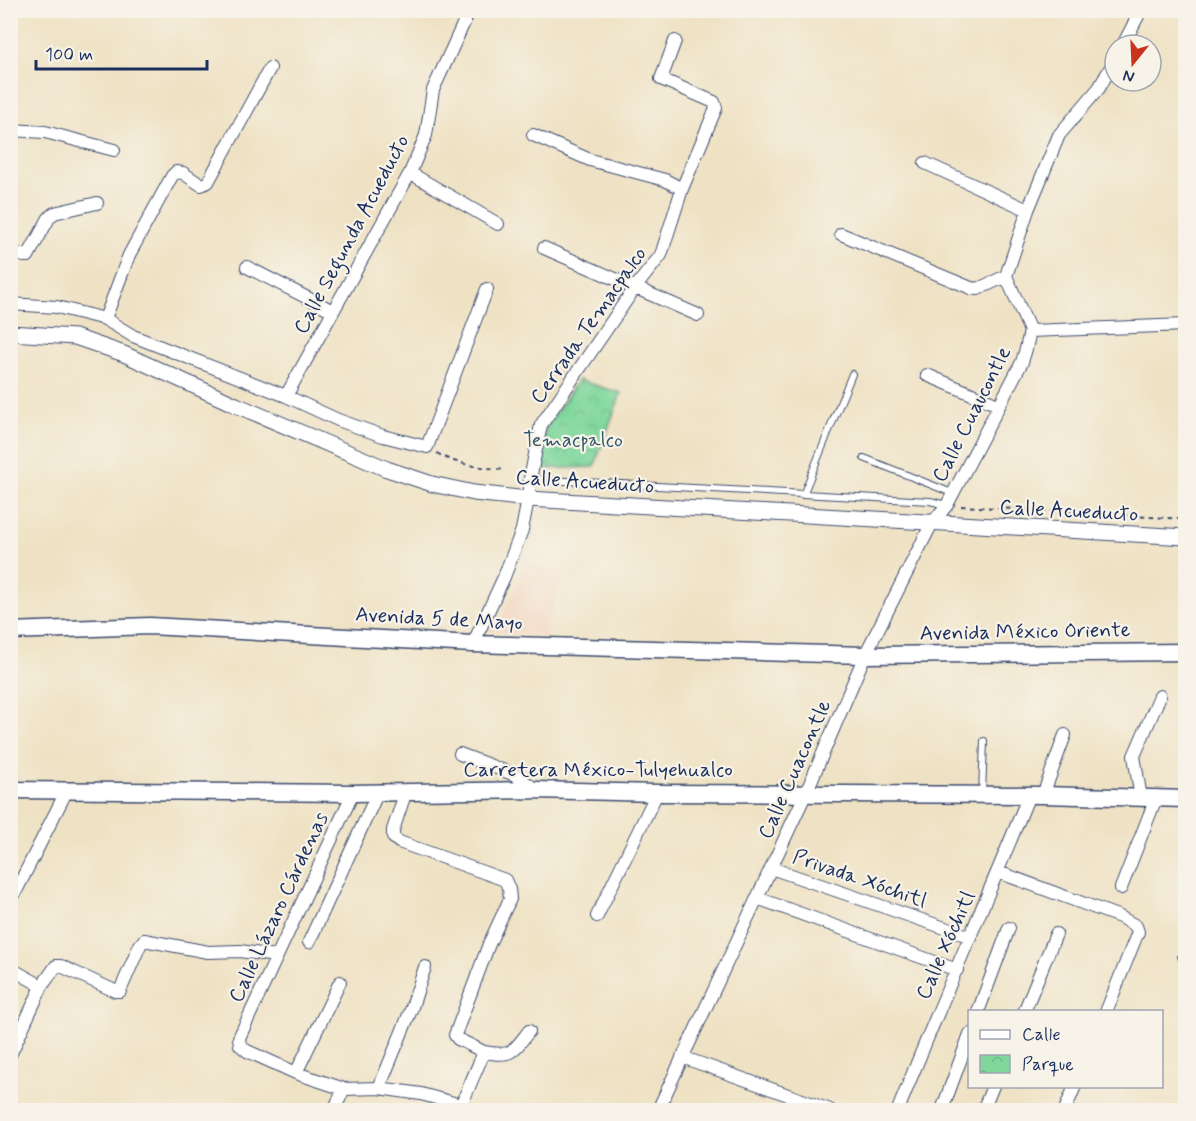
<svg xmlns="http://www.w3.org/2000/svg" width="1196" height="1121" viewBox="0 0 1196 1121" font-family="Mynerve,sans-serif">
<defs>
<pattern id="park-crowns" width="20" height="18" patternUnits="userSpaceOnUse" patternTransform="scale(1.5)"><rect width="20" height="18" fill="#7fd79c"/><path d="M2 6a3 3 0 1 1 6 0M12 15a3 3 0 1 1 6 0" fill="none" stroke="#6db989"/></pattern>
</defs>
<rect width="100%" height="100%" fill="#f7f3e8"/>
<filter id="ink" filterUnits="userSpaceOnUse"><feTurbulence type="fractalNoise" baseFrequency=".0167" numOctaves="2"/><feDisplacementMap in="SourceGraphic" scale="12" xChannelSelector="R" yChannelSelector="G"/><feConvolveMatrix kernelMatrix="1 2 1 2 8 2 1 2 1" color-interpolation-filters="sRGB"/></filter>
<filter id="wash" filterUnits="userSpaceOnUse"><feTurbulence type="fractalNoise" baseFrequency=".008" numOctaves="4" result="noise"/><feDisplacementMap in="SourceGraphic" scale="24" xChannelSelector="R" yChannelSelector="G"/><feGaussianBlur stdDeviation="1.35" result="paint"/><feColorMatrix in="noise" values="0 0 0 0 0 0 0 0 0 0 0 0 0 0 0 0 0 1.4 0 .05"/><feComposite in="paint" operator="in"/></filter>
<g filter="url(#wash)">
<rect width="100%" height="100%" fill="#efe2c4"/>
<path fill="#f2d4be" d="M526,561L562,574L545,637L489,631L490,624L500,622Z"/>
<path fill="url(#park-crowns)" stroke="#4d837d" stroke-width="1.5" d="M578,380L621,393L594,467L537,469L546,428Z"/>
</g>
<g filter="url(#ink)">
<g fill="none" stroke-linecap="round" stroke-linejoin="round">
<defs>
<path id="service" d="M864,458L952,493
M530,479L930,501L946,505
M803,495L852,374
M982,795L984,741"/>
<path id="minor" d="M1123,45L1141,10
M10,130L45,132L114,150
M533,135L590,160L665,180L682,189
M925,163L1028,210
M410,173L498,224
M841,234L971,288L978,289L1006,276
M544,248L698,315
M10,251L24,256H28L49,218L54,213L97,203
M247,267L333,311
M10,304L57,307L105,319L133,336L286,396L338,420L383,436L427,447L487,289
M105,319L129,255L172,176L176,172L183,173L201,185L208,182L270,68
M1030,331L1186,325
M927,375L998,405
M286,396L410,173L426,135L433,90L466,18
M473,644L504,577L522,530L528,499L530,479L541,425L634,289L661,255L682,189L716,108L714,102L661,79L675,41
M460,754L515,775L536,790
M406,791L393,830V837L399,842L505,880L509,889L510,899L489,944L455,1035L458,1039L484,1052
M353,793L239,1038L240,1045L247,1051L296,1073L344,1089L379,1088L421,1094L461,1105
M1043,795L1065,735
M1141,798L1134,756L1160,696
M771,868L971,937
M998,872L1120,917L1136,926L1138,932L1106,1012
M1121,888L1156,798
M15,893L67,790
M757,898L957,970
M597,916L657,793
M309,942L378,792
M1184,956L1186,952
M10,975L15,971L42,986
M978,1012L1009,928
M1024,1012L1056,934
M10,1055L42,986L56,966H61L115,991H120L140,945L144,940L208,952L240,951L276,956
M682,1057L830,1110
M296,1073L340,982
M379,1088L411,1010L425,967
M334,1110L344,1089
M459,1110L484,1052C512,1057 512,1053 529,1031
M658,1110L806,793L865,655L932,523L947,505L1022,362L1026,349L1030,331L1006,276L1028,210L1059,135L1099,88L1115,60
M789,1110L794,1098
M898,1110C940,1005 986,901 1029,795
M942,1110L970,1034
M983,1110L993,1086
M1065,1110L1075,1086"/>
<path id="tertiary" d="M10,333L75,337L124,354L236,405L387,469L432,484L474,493L528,499L1186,537"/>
<path id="secondary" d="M10,631L150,626L473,644L865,655L1186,652
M10,790L353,793L536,790L657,793L1043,795L1186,799"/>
</defs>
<use href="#service" stroke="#3b4a6d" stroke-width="8"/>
<use href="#minor" stroke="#3b4a6d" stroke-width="14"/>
<use href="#tertiary" stroke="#3b4a6d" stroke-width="17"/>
<use href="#secondary" stroke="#3b4a6d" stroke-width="19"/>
<path stroke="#3b4a6d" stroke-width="2" stroke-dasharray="4.5 4.5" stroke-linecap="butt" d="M437,453C458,466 482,467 506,470
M961,506L1186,519"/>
<use href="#service" stroke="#fff" stroke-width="6"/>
<use href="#minor" stroke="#fff" stroke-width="12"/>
<use href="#tertiary" stroke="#fff" stroke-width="15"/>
<use href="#secondary" stroke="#fff" stroke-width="16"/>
</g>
</g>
<g text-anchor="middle" stroke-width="4.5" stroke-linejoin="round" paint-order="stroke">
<g font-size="21" fill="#1b2f5e" stroke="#f7f3e8">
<text transform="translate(351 234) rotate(-62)" y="7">Calle Segunda Acueducto</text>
<text transform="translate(588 325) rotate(-55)" y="7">Cerrada Temacpalco</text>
<text transform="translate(971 414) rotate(-63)" y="7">Calle Cuaucontle</text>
<text transform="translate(585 481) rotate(4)" y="7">Calle Acueducto</text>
<text transform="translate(1069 510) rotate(3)" y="7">Calle Acueducto</text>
<text transform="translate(439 618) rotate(3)" y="7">Avenida 5 de Mayo</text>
<text transform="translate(1025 631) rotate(-1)" y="7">Avenida México Oriente</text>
<text x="598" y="776">Carretera México-Tulyehualco</text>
<text transform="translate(794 769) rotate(-66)" y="7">Calle Cuacontle</text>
<text transform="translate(860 878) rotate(19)" y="7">Privada Xóchitl</text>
<text transform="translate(278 907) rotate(-65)" y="7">Calle Lázaro Cárdenas</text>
<text transform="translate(945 945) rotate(-66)" y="7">Calle Xóchitl</text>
</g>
<g font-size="21" fill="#34596e" stroke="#f7f3e8">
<text x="573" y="446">Temacpalco</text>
</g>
</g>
<rect width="1196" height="1121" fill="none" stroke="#f7f3e8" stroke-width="36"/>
<rect x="968" y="1010" width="195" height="78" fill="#f7f3e8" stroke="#9fa5b1" stroke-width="1.5"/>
<rect x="980" y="1030" width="30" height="9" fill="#ffffff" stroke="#9fa5b1" stroke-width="1.5"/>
<text x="1022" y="1040" font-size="18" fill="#1b2f5e">Calle</text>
<rect x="980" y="1055" width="30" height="18" fill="url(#park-crowns)" stroke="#9fa5b1" stroke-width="1.5"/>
<text x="1022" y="1070" font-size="18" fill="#1b2f5e">Parque</text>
<g transform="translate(1133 63) rotate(198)"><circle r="28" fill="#f7f3e8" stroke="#9fa5b1" stroke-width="1.5"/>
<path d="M0-4.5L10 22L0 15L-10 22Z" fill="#c8321e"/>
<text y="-9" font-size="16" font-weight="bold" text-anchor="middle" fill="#1b2f5e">N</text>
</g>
<path d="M36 60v9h171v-9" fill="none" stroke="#1b2f5e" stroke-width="3"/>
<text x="45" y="60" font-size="18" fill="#1b2f5e" stroke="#f7f3e8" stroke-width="4.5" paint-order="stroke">100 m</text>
</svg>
